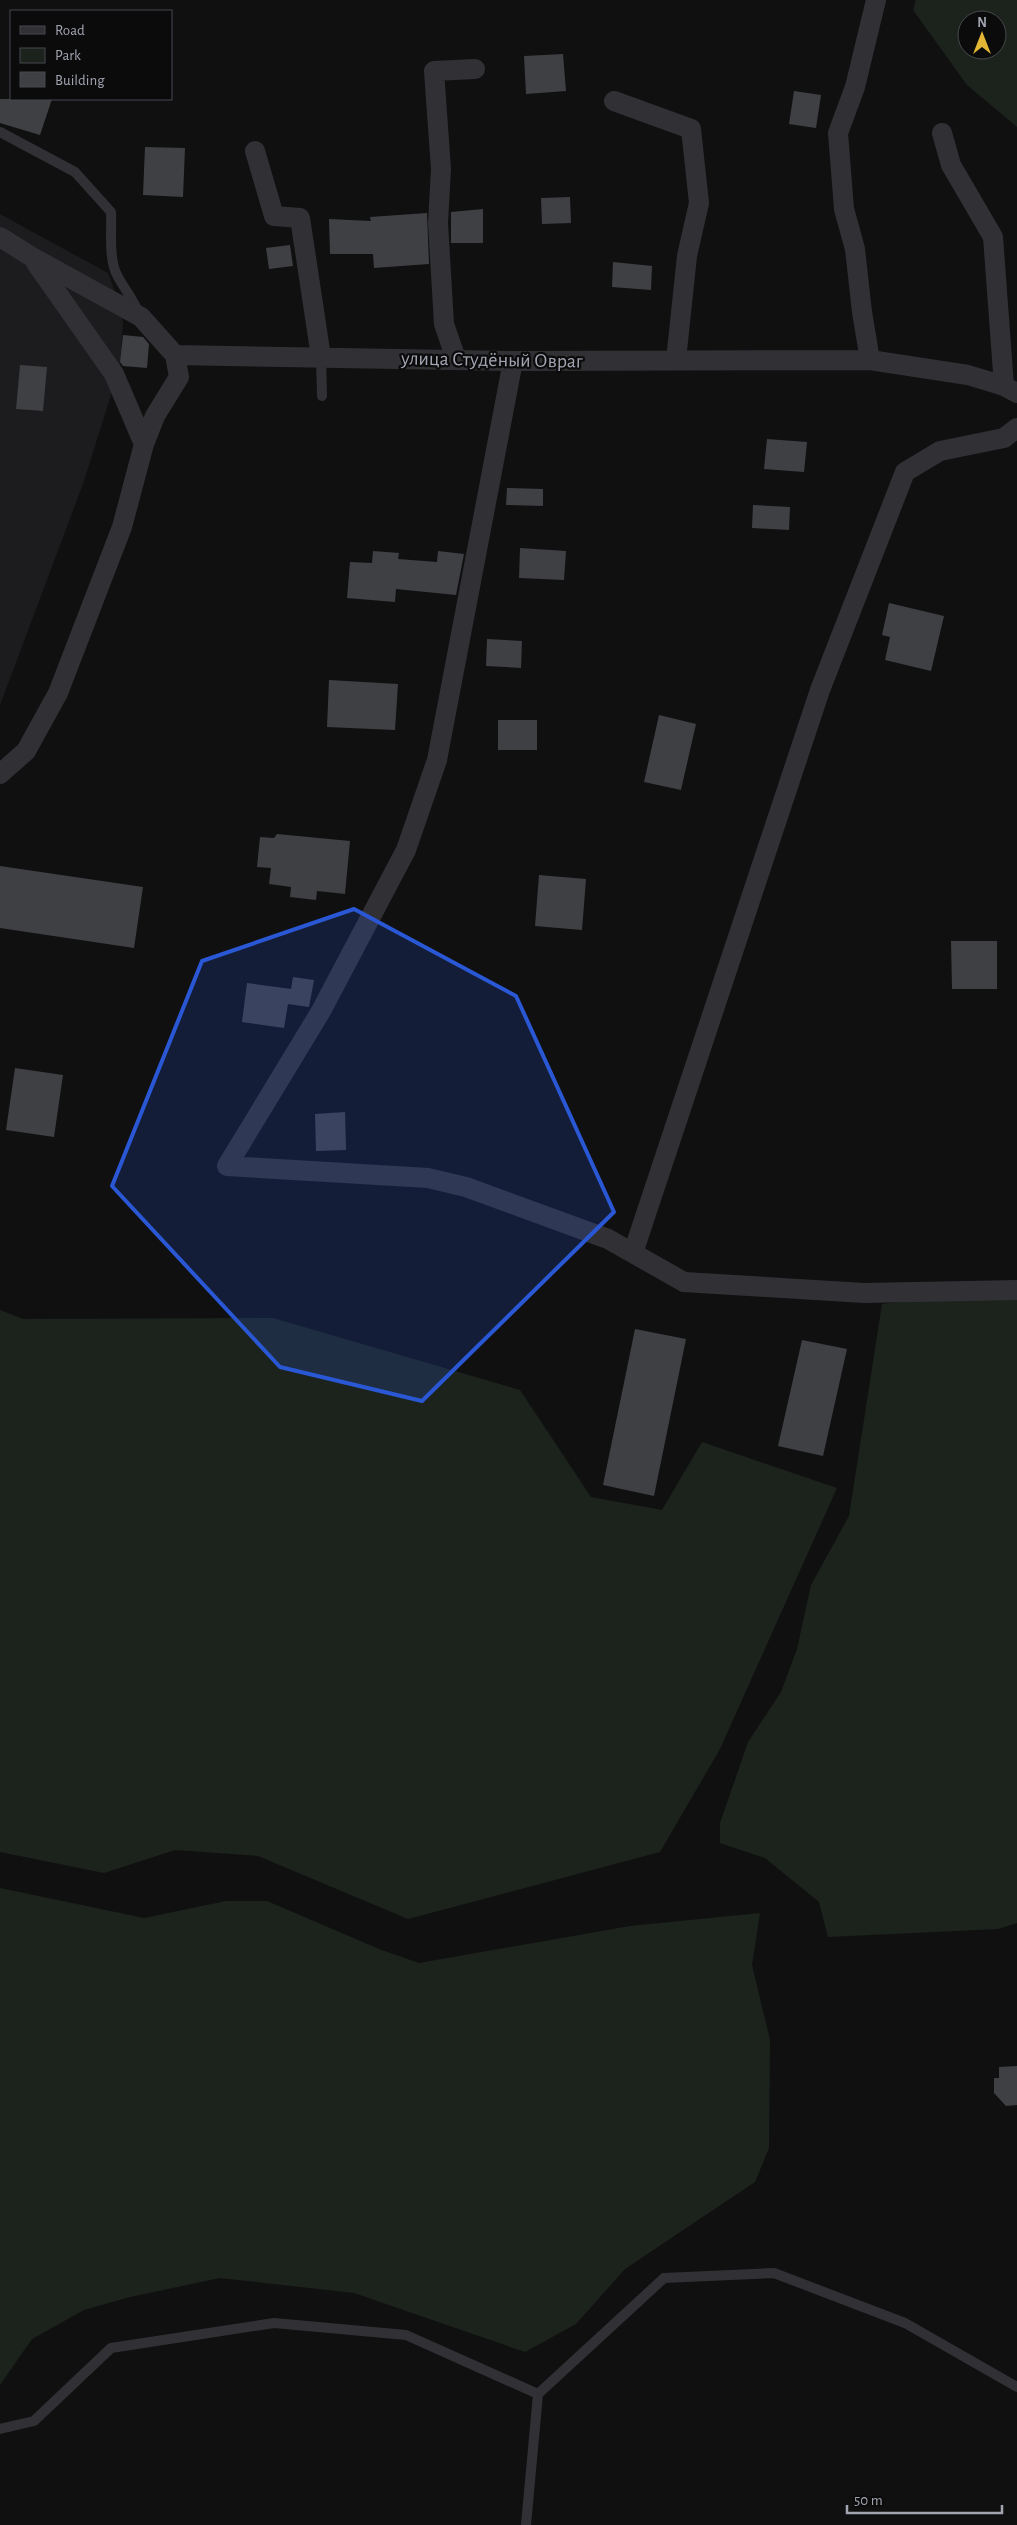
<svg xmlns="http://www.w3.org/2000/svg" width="1017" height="2525" viewBox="0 0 1017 2525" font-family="'Alegreya Sans',sans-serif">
<rect width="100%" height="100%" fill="#101011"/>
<path fill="#1c1c1e" d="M0,214L108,273L120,305L123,323L120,366L84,481L0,705Z"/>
<path fill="#1c231d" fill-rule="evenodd" d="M916,0H1017V127L967,85L913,10ZM967,20H997V50H967Z
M954,1296L1017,1300V1923L998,1929L828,1937L819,1902L765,1858L720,1843V1823L748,1742L781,1692L797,1649L811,1585L849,1516L882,1304Z
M0,1310L23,1319L273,1318L520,1390L591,1497L662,1510L702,1442L837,1488L720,1749L660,1852L408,1919L258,1856L175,1850L104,1873L0,1852Z
M0,1888L144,1918L226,1901H267L379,1949L419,1963L630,1926L760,1913L752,1965L770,2040L769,2148L755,2182L625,2269L576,2324L525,2352L354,2293L220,2278L130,2297L84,2310L32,2339L0,2385Z"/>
<path fill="#3f4044" d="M563,54L566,91L526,94L524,56Z
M794,91L821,95L816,128L789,124Z
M0,99H52L40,135L0,123Z
M145,147L185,148L183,197L143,195Z
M570,197L571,223L542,224L541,198Z
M483,209V243H451V212Z
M427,213L429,264L374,268L373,254H330L329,219L371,221L370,217Z
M290,245L293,266L269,269L266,248Z
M613,262L652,266L651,290L612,287Z
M123,335L143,337L149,344L147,368L123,366L120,362Z
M20,365L47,367L43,411L16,409Z
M767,439L807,442L804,472L764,469Z
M507,488L543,489V506L506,505Z
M753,505L790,507L789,530L752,528Z
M520,548L566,551L564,580L519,578Z
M373,551L399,553L398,559L437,562L438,551L464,554L456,595L396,589L395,602L347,598L350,562L372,563Z
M889,603L944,616L931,671L885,660L890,637L882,635Z
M487,639L522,641L521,668L486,666Z
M329,680L398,684L395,730L327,727Z
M659,715L696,724L681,790L644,782Z
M498,720H537V750H498Z
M277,834L350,841L345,894L317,891L316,900L290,897L291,887L269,884L271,868L257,867L260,837L274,838Z
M0,866L143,887L134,948L0,928Z
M539,875L586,879L582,930L535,926Z
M951,941H997V989H952Z
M293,977L314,980L309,1007L288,1004L284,1028L242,1022L247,983L291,989Z
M15,1068L63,1075L54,1137L6,1130Z
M345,1112L346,1150L316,1151L315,1114Z
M635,1329L686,1339L654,1496L603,1485Z
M802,1340L847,1349L823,1456L778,1446Z
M1017,2066V2105L1006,2106L994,2093V2078H999V2067Z"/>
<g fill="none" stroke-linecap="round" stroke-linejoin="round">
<path stroke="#313135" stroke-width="10" d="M0,132L75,172L111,212C112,231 108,260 118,277C125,290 134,300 139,314
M321,357L322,396
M0,2429L34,2421L111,2348L274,2323L406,2335L538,2394L664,2278L774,2273L905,2323L1017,2387
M526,2525L538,2394"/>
<path stroke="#313135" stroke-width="20" d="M614,101L691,129L699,203L687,256L676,360
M942,133L951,165L993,237L1004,386
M255,151L274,216L300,218L321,357
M0,237L32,257L141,317L175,355L513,361L870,360L968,375L1004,386L1017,393
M36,263L114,374L144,444
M456,359L444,324L438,223L441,169L434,71L475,69
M870,360L862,312L855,249L844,209L838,133L855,87L876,0
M513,361L437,760L406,850L321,1011L227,1166L428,1178L466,1187L608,1239L684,1282L864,1293L1017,1290
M0,774L26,751L58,693L122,527L144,444L155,416L179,377L175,355
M633,1253L820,690L905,472L940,451L1004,438L1017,428"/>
</g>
<path fill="#2a57d4" fill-opacity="0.2" stroke="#2a57d4" stroke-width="4" stroke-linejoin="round" d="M354,909L516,996L614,1212L422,1401L280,1367L112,1186L202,961Z"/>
<g text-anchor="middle" stroke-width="4.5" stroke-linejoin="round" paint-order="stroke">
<g font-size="20" fill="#a2a5b1" stroke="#0b0b0c">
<text transform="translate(492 359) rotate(1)" y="7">улица Студёный Овраг</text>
</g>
</g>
<rect x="10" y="10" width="162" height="90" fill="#0b0b0c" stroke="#47494e"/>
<rect x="20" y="26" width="25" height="8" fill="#313135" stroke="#47494e"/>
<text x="55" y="35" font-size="15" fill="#a2a5b1">Road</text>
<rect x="20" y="48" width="25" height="15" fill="#1c231d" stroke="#47494e"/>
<text x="55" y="60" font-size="15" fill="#a2a5b1">Park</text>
<rect x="20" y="72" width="25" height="15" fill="#3f4044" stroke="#47494e"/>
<text x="55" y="85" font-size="15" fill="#a2a5b1">Building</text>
<g transform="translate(982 35)"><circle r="24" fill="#0b0b0c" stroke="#47494e"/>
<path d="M0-4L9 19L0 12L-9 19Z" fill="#e3b635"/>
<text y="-8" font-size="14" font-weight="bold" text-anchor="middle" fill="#a2a5b1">N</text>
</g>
<path d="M847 2505v8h155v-8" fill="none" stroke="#a2a5b1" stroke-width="2.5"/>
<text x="854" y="2505" font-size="15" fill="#a2a5b1" stroke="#0b0b0c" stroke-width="4" paint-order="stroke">50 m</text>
</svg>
